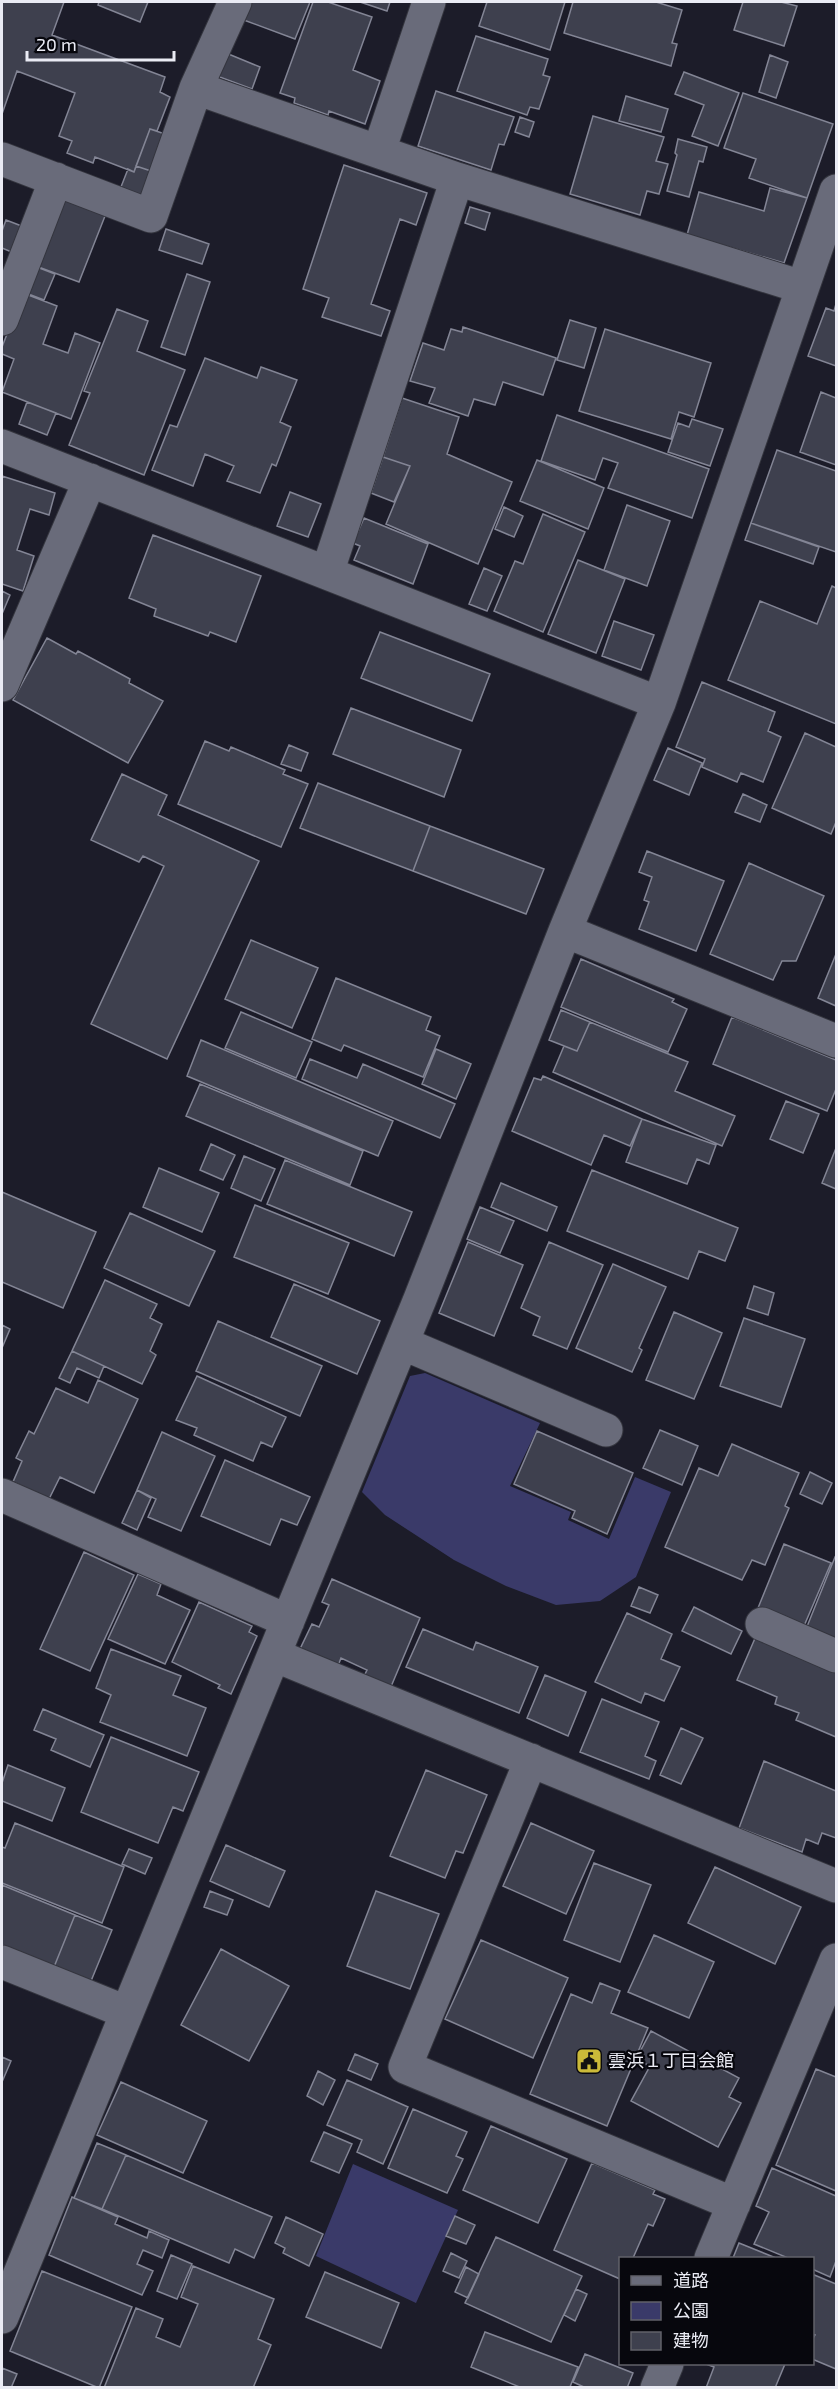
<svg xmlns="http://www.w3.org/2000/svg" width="838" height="2389" viewBox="0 0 838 2389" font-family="'Exo 2','Noto Sans JP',sans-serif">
<rect width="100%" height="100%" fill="#1c1c29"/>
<path fill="#3a3a69" d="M425,1373L540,1423L510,1486L571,1512L568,1520L609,1539L635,1477L671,1492L636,1577L600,1601L556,1605L506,1586L454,1560L385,1515L362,1492L410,1376Z
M353,2164L458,2210L416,2303L316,2256Z"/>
<path fill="#3e404e" stroke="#838595" stroke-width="1.5" d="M2,2H64L52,35L165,77L160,92L170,97L157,131L150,129L134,172L95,157L93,163L67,153L72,141L59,136L75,93L17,71L2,114Z
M99,2H148L140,22L98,5Z
M248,2H310L295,39L241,19Z
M313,2H328L372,17L353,70L380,81L365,124L329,111L328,115L294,103L295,98L280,93Z
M360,2H390L387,11Z
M487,2H565L550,50L479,26Z
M573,2H656L682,10L672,43L677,44L671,66L564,33Z
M743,2H781L797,6L784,46L734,30Z
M476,36L548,59L543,75L550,77L539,109L530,107L527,115L457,91Z
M226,53L260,67L252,89L217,76Z
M770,55L788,62L776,98L759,92Z
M684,72L739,93L718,146L692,136L704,105L675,94Z
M436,91L514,117L504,145L499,144L491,170L418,146Z
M743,93L833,124L807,198L749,178L756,159L724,148Z
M626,96L668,109L661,132L619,121Z
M593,116L664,137L656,161L668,164L659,194L647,191L640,215L570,194Z
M520,117L534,122L529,137L515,132Z
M150,129L168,135L154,172L136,166Z
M678,139L707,147L703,162L699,161L689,197L667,191L677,155L675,153Z
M344,165L427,193L416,225L400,219L371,304L390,311L381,336L322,317L329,298L303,289Z
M136,166L154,172L144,202L119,192L128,169L134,172Z
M770,188L807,198L784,263L687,235L699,192L764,211Z
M61,192L107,211L79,282L33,265Z
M470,207L490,213L485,230L465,223Z
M6,220L32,230L21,256L2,248V231Z
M166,229L209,244L202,264L159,250Z
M29,264L55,274L44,300L18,290Z
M187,274L210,282L185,355L161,347Z
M23,293L57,306L43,344L68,353L75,333L100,343L71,419L2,392L14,359L2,354V347Z
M836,304V366L808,356L826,308L834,311Z
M117,309L148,321L137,351L185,370L144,475L69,445L90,393L84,391Z
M570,320L596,328L584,368L557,360Z
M463,327L556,358L543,395L503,382L495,405L474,399L468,416L429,403L435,388L410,381L423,343L444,350L451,329L462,332Z
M605,329L711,363L694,417L679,412L671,439L579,411Z
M205,358L257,378L261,367L297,380L280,422L291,427L276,466L272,464L260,493L227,481L234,466L205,454L193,486L152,470L170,425L177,427Z
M821,392L836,398V465L800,452Z
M402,398L459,417L447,454L512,482L478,564L386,524L410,466L383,457Z
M27,402L56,413L47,435L19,424Z
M557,415L709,469L692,518L608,488L618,463L603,458L595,480L541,461Z
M692,419L723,429L710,466L668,452L678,423L689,427Z
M777,450L836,471V552L751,523Z
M383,457L410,466L394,502L371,493Z
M537,460L604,488L588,529L520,501Z
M2,476L55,493L49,515L30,509L17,550L34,556L23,591L2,584Z
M290,492L321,504L308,537L277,526Z
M627,505L670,521L647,586L604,570Z
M504,507L523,516L514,537L495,529Z
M543,514L585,532L543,632L494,611L515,561L523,564Z
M364,518L428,544L413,584L354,560L360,546L353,543Z
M751,523L819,547L813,564L745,540Z
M153,535L261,576L236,642L210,632L208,636L154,616L156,609L129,598Z
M578,560L625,579L596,653L548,634Z
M484,568L502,576L487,611L469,604Z
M832,586L836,588V724L728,680L760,601L817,624Z
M2,591L10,595L2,614Z
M614,621L654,635L641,670L602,656Z
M380,632L490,674L472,721L361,678Z
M47,638L76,654L78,651L130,679L129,683L163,701L128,763L13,700Z
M702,682L775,712L768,731L781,737L763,782L741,773L737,782L702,767L705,759L676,747Z
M351,708L461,750L444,797L333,754Z
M805,733L836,747V822L831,834L772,808Z
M205,741L229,751L231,747L285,770L283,774L308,784L281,847L178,804Z
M289,745L308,753L301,771L281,764Z
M668,748L702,763L689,795L654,780Z
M122,774L167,795L158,815L259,861L167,1059L91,1024L164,866L143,856L139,862L91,840Z
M318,783L430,826L413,871L300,828Z
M743,794L767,805L760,822L735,812Z
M430,826L544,869L526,914L413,871Z
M647,851L724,881L696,951L639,929L649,902L644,900L652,877L639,872Z
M749,863L824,896L796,961H782L773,980L710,954Z
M251,940L318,968L292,1028L225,999Z
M836,954V1006L818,998Z
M581,959L674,999L672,1002L687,1009L668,1052L561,1007Z
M336,978L431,1017L426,1030L440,1036L423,1077L344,1045L341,1051L312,1039Z
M561,1010L590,1022L577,1051L549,1040Z
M241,1012L312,1042L296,1078L225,1048Z
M732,1017L836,1060V1089L827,1111L713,1064Z
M590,1022L688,1062L675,1091L735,1116L722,1146L553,1072L564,1046L577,1051Z
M201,1040L393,1121L378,1156L187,1076Z
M436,1049L471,1064L456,1099L422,1084Z
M310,1059L357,1078L363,1064L455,1104L440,1138L302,1079Z
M543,1076L642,1119L630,1146L604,1135L591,1165L512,1131L534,1078L541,1080Z
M200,1084L363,1151L350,1185L186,1116Z
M786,1101L819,1114L803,1153L770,1139Z
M642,1119L716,1145L709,1164L697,1159L687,1184L626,1162Z
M211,1144L235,1155L223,1180L200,1170Z
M836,1148V1189L822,1183Z
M244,1156L275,1169L261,1201L231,1188Z
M285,1160L412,1212L394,1256L267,1204Z
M159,1168L219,1193L202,1232L143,1207Z
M592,1170L738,1228L725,1261L699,1251L688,1279L567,1231Z
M501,1183L557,1207L547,1231L491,1207Z
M2,1192L96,1232L63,1308L2,1282Z
M255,1205L349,1243L328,1294L234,1257Z
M480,1207L514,1221L500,1253L467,1239Z
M130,1213L215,1251L189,1306L104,1268Z
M468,1242L523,1265L494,1336L439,1313Z
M549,1242L603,1265L567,1349L533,1335L540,1317L521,1308Z
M613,1264L666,1287L639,1348L642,1350L632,1372L576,1348Z
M105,1280L157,1304L150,1318L162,1324L150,1351L156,1355L142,1384L72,1351Z
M294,1284L380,1321L357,1374L271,1337Z
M754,1286L774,1293L768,1315L747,1308Z
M674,1312L722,1333L694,1399L646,1380Z
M744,1318L805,1339L781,1407L720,1386Z
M218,1321L322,1366L300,1416L196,1371Z
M2,1325L10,1329L2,1348Z
M72,1351L104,1366L99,1378L77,1368L70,1383L59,1378Z
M197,1376L286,1417L272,1447L261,1442L253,1461L194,1435L197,1428L176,1420Z
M98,1380L138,1399L94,1493L60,1477L49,1499L13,1482L22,1461L16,1458L29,1431L34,1434L56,1388L88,1403Z
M660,1430L698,1446L682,1485L643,1468Z
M537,1431L633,1473L607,1534L572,1518L575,1511L514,1484Z
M162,1432L215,1456L181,1531L148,1517L156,1499L137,1490Z
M732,1444L799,1473L785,1506L789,1508L765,1565L752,1560L742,1580L665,1547L699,1468L718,1476Z
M225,1460L310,1497L297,1525L281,1519L270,1545L201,1516Z
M810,1472L832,1483L822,1504L800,1494Z
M137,1490L151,1498L137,1530L122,1523Z
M784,1544L831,1563L804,1626L758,1608Z
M84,1552L134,1575L90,1671L40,1649Z
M835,1557L836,1558V1642L806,1629Z
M138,1574L161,1584L157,1595L190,1610L165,1664L108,1639Z
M332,1579L420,1618L390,1689L363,1678L367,1670L341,1658L338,1666L300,1649L312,1624L319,1627L329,1605L322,1602Z
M639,1587L658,1595L650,1613L631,1606Z
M199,1602L252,1626L249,1632L257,1636L231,1694L218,1688L220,1685L172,1662Z
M694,1607L742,1631L731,1654L682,1631Z
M627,1613L672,1634L661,1659L680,1667L664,1701L645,1693L641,1703L595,1682Z
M423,1629L473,1650L476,1642L538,1667L519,1713L406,1667Z
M756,1636L836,1671V1737L796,1720L799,1713L775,1704L777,1697L737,1680Z
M111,1649L181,1676L173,1695L206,1708L187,1756L100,1722L111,1695L96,1688Z
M545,1675L586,1692L568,1736L527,1718Z
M602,1699L659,1722L645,1756L656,1761L649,1779L580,1752Z
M43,1709L104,1735L90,1767L51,1750L56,1739L34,1730Z
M681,1728L703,1738L681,1784L660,1775Z
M111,1737L199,1772L183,1811L173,1807L158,1843L81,1812Z
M764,1761L836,1791V1838L822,1833L818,1844L806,1839L802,1852L739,1828Z
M8,1765L65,1788L52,1821L2,1801V1783Z
M426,1770L487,1795L463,1853L456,1851L445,1878L390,1856Z
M15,1823L124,1867L102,1923L2,1883V1847L5,1848Z
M531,1823L594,1851L566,1914L503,1886Z
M226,1845L285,1871L269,1907L210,1881Z
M129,1849L152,1858L145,1874L122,1864Z
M594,1863L651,1885L620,1962L564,1940Z
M715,1867L801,1907L775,1964L688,1923Z
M2,1885L75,1915L54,1967L2,1945Z
M210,1891L233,1900L227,1915L204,1907Z
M376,1891L439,1914L410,1989L347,1966Z
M75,1915L112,1930L91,1981L54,1967Z
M654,1935L714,1962L689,2018L628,1992Z
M481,1940L568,1978L533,2058L445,2019Z
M221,1949L289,1986L249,2061L181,2025Z
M600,1983L620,1991L611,2013L648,2028L607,2126L530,2094L571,1994L592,2003Z
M651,2031L739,2078L729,2097L741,2103L718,2147L631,2101L650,2066L636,2059Z
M355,2054L378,2064L371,2080L348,2070Z
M2,2057L11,2061L2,2082Z
M816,2069L836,2077V2191L776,2165Z
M318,2071L335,2080L323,2105L307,2096Z
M347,2080L408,2107L383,2164L357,2152L362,2140L327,2125Z
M121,2082L207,2121L183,2173L97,2135Z
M413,2109L467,2132L456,2156L463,2159L447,2193L388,2168Z
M491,2126L567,2159L538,2223L463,2190Z
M324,2132L352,2144L339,2173L311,2161Z
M97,2143L126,2155L102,2209L74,2198Z
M126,2155L272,2217L254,2258L235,2249L229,2263L102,2209Z
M592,2163L655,2190L653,2194L665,2199L653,2226L648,2224L633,2258H620V2279L554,2250Z
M772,2168L836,2196V2261L830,2277L812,2269V2258H788L754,2244L769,2212L756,2206Z
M72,2197L118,2217L115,2224L147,2238L149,2231L169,2240L162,2258L143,2250L137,2264L153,2271L142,2295L49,2255Z
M455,2216L475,2225L466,2244L446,2236Z
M286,2217L323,2234L309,2266L283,2253L285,2248L275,2243Z
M496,2237L582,2276L551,2342L465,2303Z
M739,2243L776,2258H733Z
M451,2253L467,2261L459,2278L443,2271Z
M171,2255L192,2264L177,2299L157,2291Z
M193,2266L274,2299L258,2339L271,2345L253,2388H104L136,2308L163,2319L156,2337L180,2347L198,2304L181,2297Z
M466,2267L479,2274L468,2298L455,2292Z
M42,2271L132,2307L99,2388L10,2351Z
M325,2272L399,2303L381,2348L306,2317Z
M812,2274L836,2284V2369L812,2359V2340L815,2335L812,2334Z
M576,2289L587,2294L575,2321L564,2315Z
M485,2332L578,2367L570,2387L572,2388H522L471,2367Z
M585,2354L633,2373L627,2388H586L573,2382Z
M706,2364H785L775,2388H706L714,2367Z
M2,2368L17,2374L11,2388H2Z"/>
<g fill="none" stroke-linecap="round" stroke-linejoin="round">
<defs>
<path id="minor" d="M235,2L196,88L457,179L802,287
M379,151L429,2
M2,159L151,216L196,88
M2,319L56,179
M2,446L659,703
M327,573L457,179
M2,685L90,480
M565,931L836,1041
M402,1343L606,1430
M2,1495L288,1621
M762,1624L836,1656
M274,1655L836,1886
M531,1760L405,2067L734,2204
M2,1962L126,2012
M711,2258L836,1960
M2,2317L420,1299L565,931L659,703L836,191
M657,2388L667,2364"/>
</defs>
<use href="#minor" stroke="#34353e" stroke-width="35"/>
<use href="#minor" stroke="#696b7a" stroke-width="33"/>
</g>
<defs>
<symbol id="civic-square" viewBox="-11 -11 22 22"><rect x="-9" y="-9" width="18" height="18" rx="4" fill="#cbba39" stroke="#07070d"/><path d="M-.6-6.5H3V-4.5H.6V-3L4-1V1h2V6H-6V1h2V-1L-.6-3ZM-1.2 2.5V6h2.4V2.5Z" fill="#111"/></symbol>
</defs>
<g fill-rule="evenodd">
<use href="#civic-square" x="574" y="2046" width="30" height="30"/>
</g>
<g text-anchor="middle" stroke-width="4.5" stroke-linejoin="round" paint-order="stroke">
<g font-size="18" fill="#eaebf4" stroke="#07070d" text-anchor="start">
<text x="608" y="2067">雲浜１丁目会館</text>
</g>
</g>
<rect width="838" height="2389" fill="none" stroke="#eaebf4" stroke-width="6"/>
<rect x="619" y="2257" width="195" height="108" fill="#07070d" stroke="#626269" stroke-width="1.5"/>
<rect x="631" y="2276" width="30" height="9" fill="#696b7a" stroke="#626269" stroke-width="1.5"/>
<text x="673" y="2287" font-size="18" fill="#eaebf4">道路</text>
<rect x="631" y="2302" width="30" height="18" fill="#3a3a69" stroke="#626269" stroke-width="1.5"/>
<text x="673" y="2317" font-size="18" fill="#eaebf4">公園</text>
<rect x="631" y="2332" width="30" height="18" fill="#3e404e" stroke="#626269" stroke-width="1.5"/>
<text x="673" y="2347" font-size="18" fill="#eaebf4">建物</text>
<path d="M27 51v9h147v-9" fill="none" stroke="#eaebf4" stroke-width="3"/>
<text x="36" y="51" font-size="18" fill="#eaebf4" stroke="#07070d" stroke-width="4.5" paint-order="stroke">20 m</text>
</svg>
